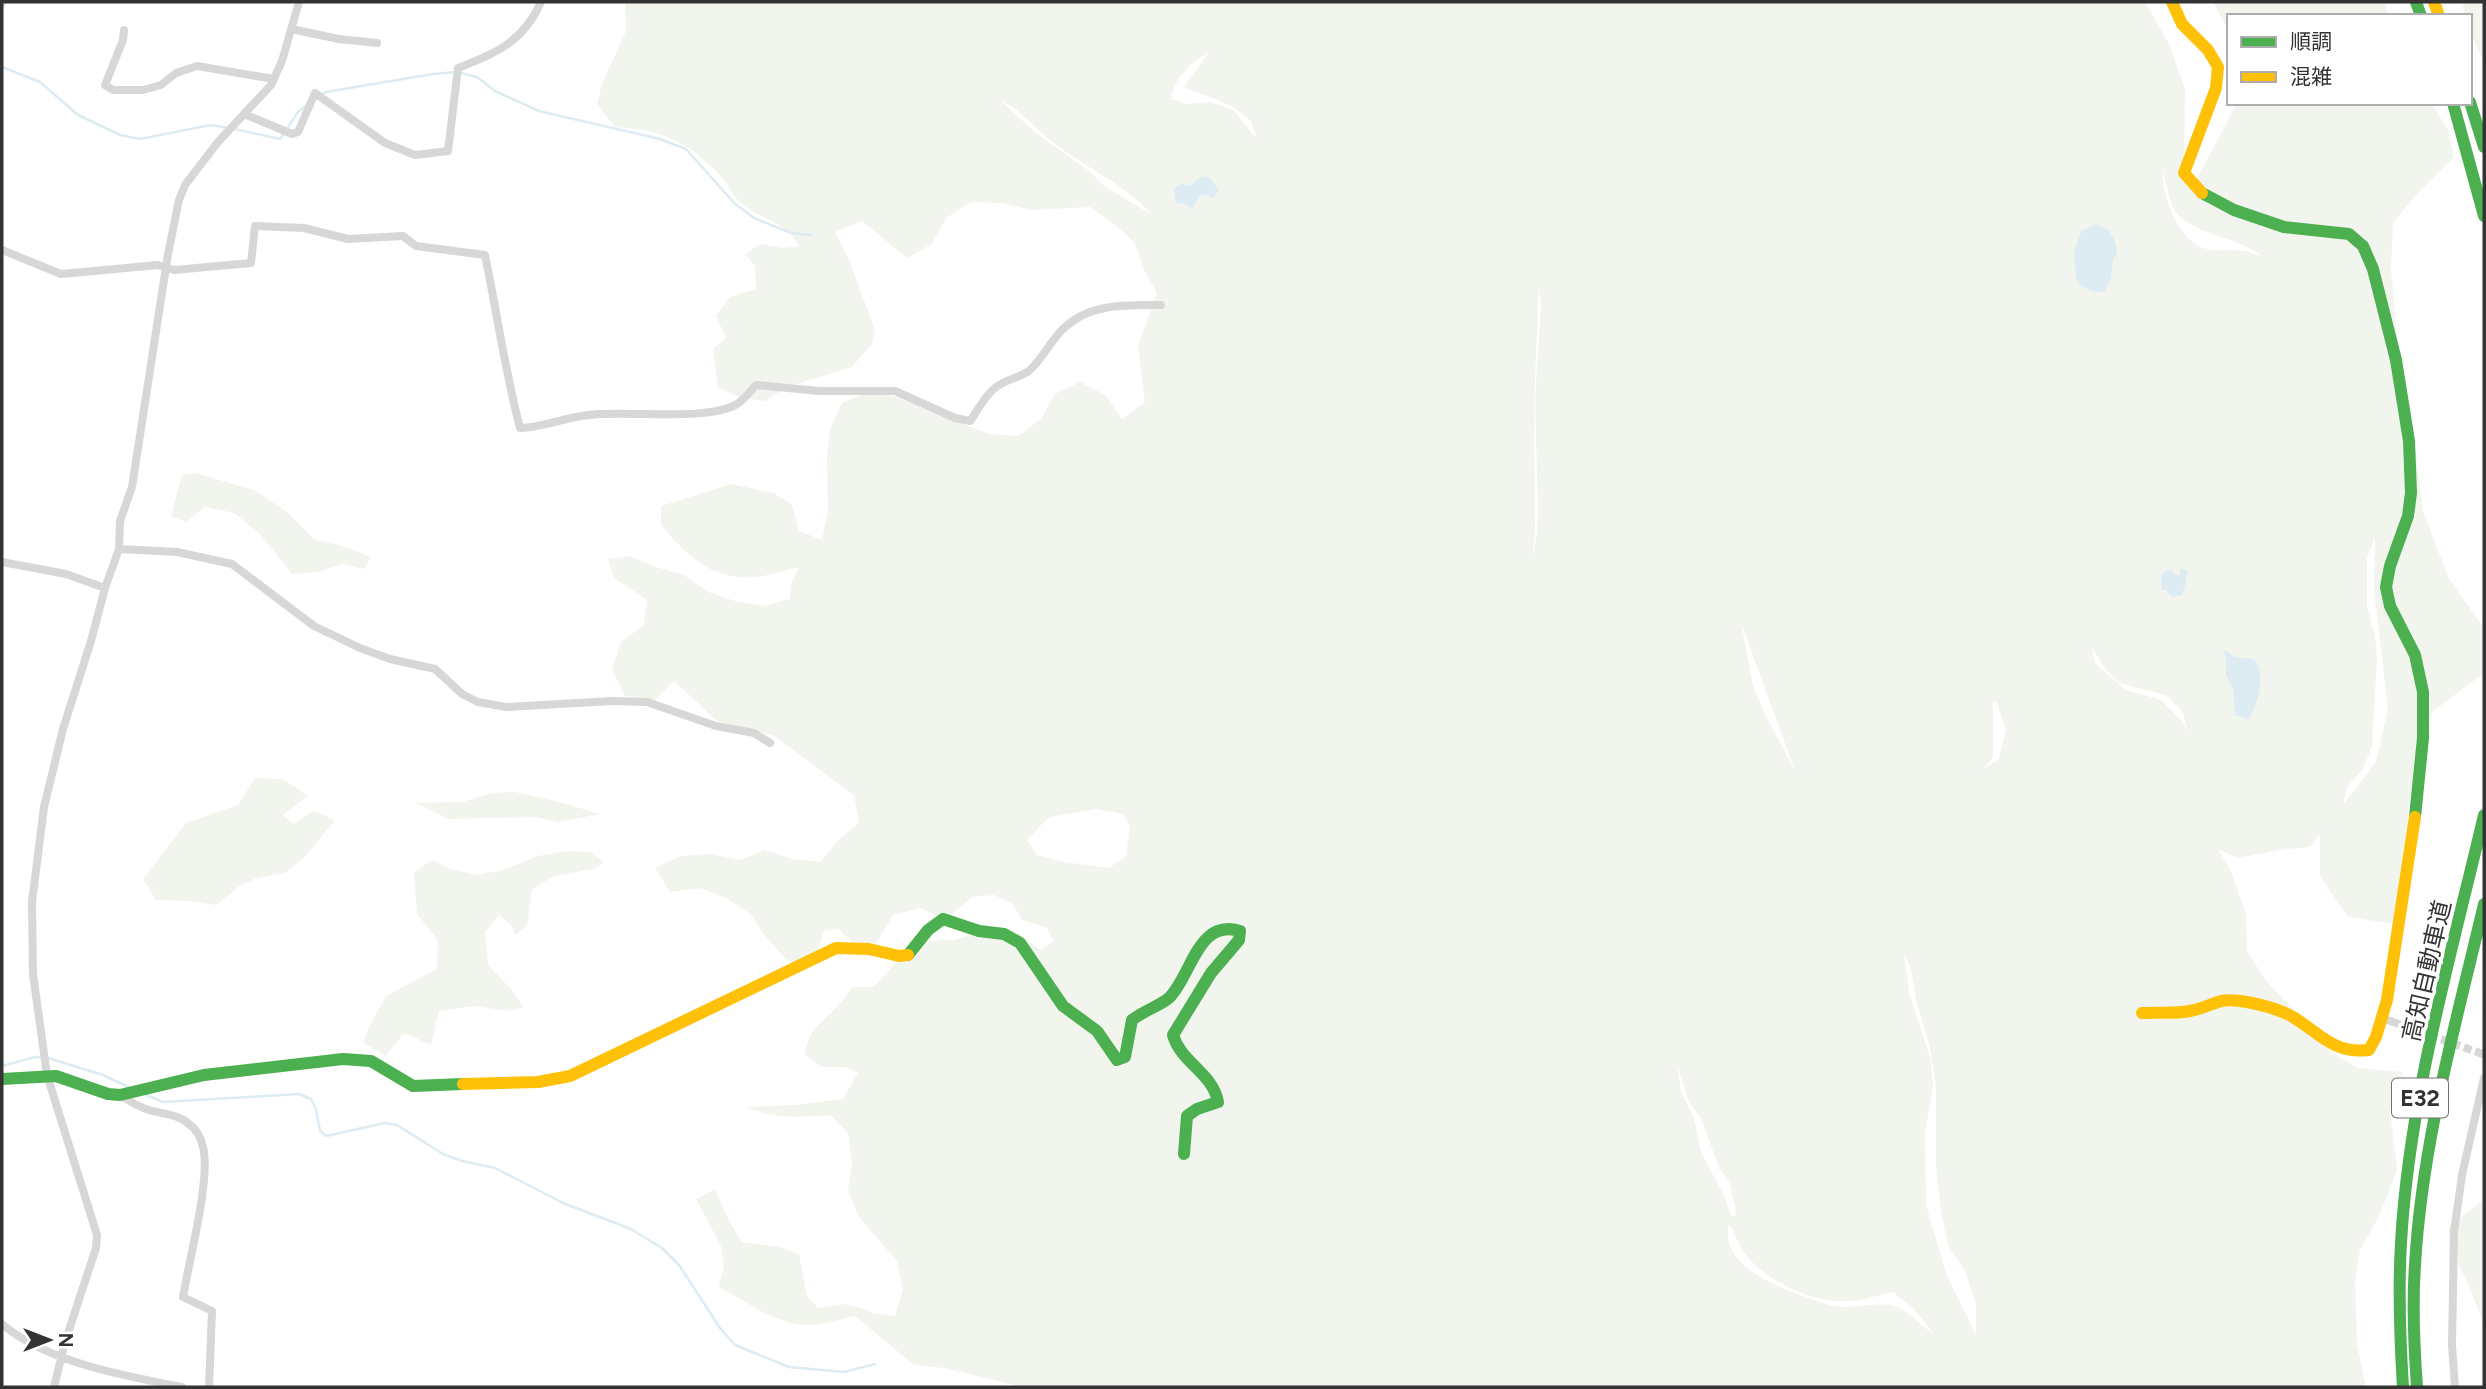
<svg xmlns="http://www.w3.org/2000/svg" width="2486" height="1389" viewBox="0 0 2486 1389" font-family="Figtree,'Noto Sans JP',sans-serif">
<rect width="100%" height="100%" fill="#fff"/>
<path fill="#f1f5ed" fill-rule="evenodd" d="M625,2H2145L2169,44L2185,89L2184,167L2197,179L2237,103H2431L2448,130L2454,157L2415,196L2393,223L2391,268L2399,365L2414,439L2423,512L2449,579L2484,628V673L2432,712L2408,806V892L2396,924L2348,917L2320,876V835L2327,825L2310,847L2286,849L2238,858L2218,849L2231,871L2246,914L2247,951L2266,981L2293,1009L2328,1050L2357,1068L2403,1072L2390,1110L2397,1170L2380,1214L2360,1250L2355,1281L2357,1344L2366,1387H1022L944,1368L914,1365L855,1316C841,1319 825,1324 811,1325C776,1326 748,1302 719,1287L724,1266L721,1246L696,1199L715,1189L729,1221L742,1242L780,1247L799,1254L807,1296L818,1308L843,1304L862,1308L872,1313L895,1316L903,1290L897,1261L859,1217L848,1191L852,1163L848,1133L830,1115C803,1117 773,1120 748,1107L795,1105L843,1099L858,1073L846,1067H822L805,1055C809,1029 817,1027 835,1009C841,1003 847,994 853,987H873C888,974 899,956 916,946C931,938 937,941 952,940C966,938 980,929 994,928C1013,926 1027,939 1041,950L1054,941L1046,927L1022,920L1013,904L994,895L972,897L945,920L920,908L893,915L876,943L853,944L839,929L824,931L818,950L803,970L785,958L766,937L750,914L726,898L700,888L670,892L655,868L681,856L710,854L739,860L765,850L792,859L821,862L837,841L859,823L854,795L774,736L717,721L674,681L653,702L625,696L612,669L621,642L644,625L647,600L614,578L608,559L629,556L656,567L684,575L708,592L735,601L763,606L790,599L791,585L798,568C784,569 770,576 756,577C713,581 687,556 661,525V506L731,484L774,493L792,505L799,531L822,540L828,511L827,457L830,429L842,403L868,392L896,397L989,434L1018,436L1041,419L1055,394L1080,382L1105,395L1122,419L1145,402L1138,346L1157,293L1144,270L1135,243L1114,224L1090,207L1031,210L1002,203L971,202L946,218L932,244L907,258L862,221L835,232L849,260L875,330L872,344L852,367L790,386L764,401L742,398L718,388L713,349L726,338L716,316L730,297L756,289L755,266L745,254L760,244L784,248L799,246C795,240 790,233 785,229C772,220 756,215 743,205C733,197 728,184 720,175C687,141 662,130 615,127L597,104L602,84L626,31ZM1209,52L1184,87L1232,106L1251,121L1257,139L1233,110L1211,102L1187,104L1171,99C1175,76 1190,64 1209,52ZM1000,100C1020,109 1034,127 1051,141C1084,167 1125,184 1152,215L1103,185L1088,170L1037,134ZM2163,172C2167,183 2169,205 2177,214C2197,235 2239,238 2262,256C2257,255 2251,252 2246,251C2233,249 2220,252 2207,249C2179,243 2162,197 2163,172ZM1539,286L1541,306L1535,400L1538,510L1537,533L1532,561L1535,532L1534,403ZM2375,537L2374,590L2388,709L2376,762L2343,805L2347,787L2363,769L2372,746L2377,659L2375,635L2367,607V558ZM1741,623L1796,773L1763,710L1753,686ZM2091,645L2103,666L2119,683L2166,695L2183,712L2188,733L2183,722L2161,700L2126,690L2095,663ZM1996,701L2006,729L1999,759L1983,769L1993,757V703ZM1096,809L1123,814L1130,827L1126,856L1109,868L1064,862L1037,855L1027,840L1049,817ZM1904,955L1910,965L1917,1004L1930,1047L1936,1086V1167L1941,1211L1948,1245L1965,1271L1976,1304V1335L1947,1276L1926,1205L1925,1133L1933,1085L1931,1061L1909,993ZM1677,1064L1688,1100L1702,1120L1718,1165L1730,1184L1736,1211L1735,1216H1731L1724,1196L1701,1152L1694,1118L1681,1092ZM1729,1224C1735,1232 1738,1244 1744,1253C1767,1282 1813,1304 1850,1301C1864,1300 1879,1295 1893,1292L1913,1308L1934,1334C1919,1325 1908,1308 1889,1305C1871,1303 1852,1309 1835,1306C1826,1305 1817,1301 1809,1298C1777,1287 1719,1266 1729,1224Z
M2213,2H2384L2389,16H2229V31Z
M2462,2H2484V60C2474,45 2470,34 2470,16H2465Z
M196,473L256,491L288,513L315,540L336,544L371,557L364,569L343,564L317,572L292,574L260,534L234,513L205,507L186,522L171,516L182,475Z
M255,778L283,779L308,796L282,815L294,824L313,811L335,820L305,857L285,873L257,878L241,885L216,905L191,901L156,900L143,879L186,823L238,805Z
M515,792L563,803L600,814L559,822L535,817L449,819L416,803L462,802L492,793Z
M566,851L590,852L604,863L594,869L554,876L532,889L527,926L515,935L512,926L499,915L485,932L488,965L511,989L524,1008L508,1011L474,1006L439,1011L431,1045L404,1033L386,1056L363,1043L369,1027L386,996L437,969L438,940L417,914L414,872L432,860L450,869L477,875L503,870L538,856Z
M2484,1202V1325L2469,1285L2451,1251L2449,1227L2479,1203Z"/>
<path fill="#ddebf3" d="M1205,176L1210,178L1219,190L1213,198L1204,194L1200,195L1192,209L1183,203L1176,204L1174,188L1181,184L1191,186L1197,179Z
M2097,224C2112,230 2116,239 2117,255L2113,258L2111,279L2104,292C2092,292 2084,289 2076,280L2074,253L2081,231Z
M2181,568L2188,571C2185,580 2186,587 2182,595L2172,597L2166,590H2162L2161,577L2165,571L2171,570L2176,575H2179Z
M2226,650L2234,657L2254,659C2267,674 2258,703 2249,719L2235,715L2233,689L2226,675V655L2222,654Z"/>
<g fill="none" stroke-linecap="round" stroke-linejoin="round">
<path stroke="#ddebf3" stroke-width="2.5" d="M2,9L6,2
M2,67L40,82L78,115L120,135L140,139L211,125L228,128
M321,95L326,92L433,74L457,72L477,77L495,91L539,111L660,139L686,149L734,203L754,218L791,233L811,235
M235,129L280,139L298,112L307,105
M48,1058L103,1075L130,1088
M2,1066L35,1057H41
M146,1095L163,1102L299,1094L311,1099L316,1109L320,1131L326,1136L385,1123L397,1125L443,1154L462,1161L495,1168L563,1203L631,1229L662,1248L679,1265L720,1328L735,1345L789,1367L844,1372L875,1364"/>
<path stroke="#d6d6d6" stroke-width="8" stroke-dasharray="8 4" stroke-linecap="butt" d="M2396,1023L2480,1053"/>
<path stroke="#d7d7d7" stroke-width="8" d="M291,29L339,39L377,43
M124,30L123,40L105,85L113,90H143L161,85L176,73L197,66L274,79
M244,114L292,134L298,132L315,93L385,143L415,155L448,151L458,68C498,52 523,42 541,2
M2,250L61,274L158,265L174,270L251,263L255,226L304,228L348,239L403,236L416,246L485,255C497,313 505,371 520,428C543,427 564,418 588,415C625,410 707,422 737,404C744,400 750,391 756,385L819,391H895L955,418L970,421C979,409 987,391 1001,384C1010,378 1022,377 1030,370C1043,358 1051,340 1064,328C1090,303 1127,305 1161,305
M119,549L177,552L232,564L314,626L360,648L390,659L435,669L462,694L478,702L506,707L611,701L647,702L716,726L754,733L770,743
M2,562L66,574L105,588
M2382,1018L2396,1023
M2480,1053L2484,1055
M120,1095C129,1101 138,1107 149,1110C162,1114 178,1114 189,1124C196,1129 201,1138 203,1147C211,1179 189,1260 183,1297L212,1311L209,1387
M2,1324C46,1362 125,1376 182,1387
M54,1387L65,1342L96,1248L97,1235L47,1075L33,974L32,902L44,807L63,729L91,641L105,588L119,549L120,521L132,487L168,254L179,200L185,185L218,142L271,85L282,61L299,2
M2455,1387L2452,1345L2454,1232L2462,1175L2484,1078"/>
<path stroke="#4caf50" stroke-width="12" d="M2416,2L2421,16
M2470,102L2484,147
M2453,103L2484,216
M2202,193L2234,210L2284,227L2349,234L2363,246L2373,269L2396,360L2409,441L2411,493L2408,516L2390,566L2386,587L2390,606L2415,655L2423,692V738L2415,817
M908,955L928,930L943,919L979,931L1004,934L1020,943L1063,1006L1097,1031L1117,1060L1125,1057L1132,1020C1143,1011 1162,1005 1170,997C1192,974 1198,918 1240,931L1239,940L1211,973L1173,1035C1181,1063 1213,1073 1218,1102L1197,1109L1187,1116L1184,1154
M2,1079L56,1076L108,1094L120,1095L204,1075L343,1059L371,1061L413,1086L463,1084
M2403,1387C2400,1339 2398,1291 2401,1243C2409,1098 2451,956 2484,815
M2417,1387C2414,1346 2412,1306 2415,1265C2422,1142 2456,1023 2484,904"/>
<path stroke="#ffc107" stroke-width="12" d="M2172,2L2182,24L2208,50L2218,67L2216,88L2184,173L2202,193
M2434,2L2439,16
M2142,1013C2158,1012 2175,1014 2190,1011C2216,1006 2216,996 2247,1002C2263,1005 2279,1009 2293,1017C2321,1034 2333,1054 2369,1050L2376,1037L2387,1000L2415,817
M463,1084L538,1082L570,1076L836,948L869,949L899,956L908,955"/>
</g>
<g text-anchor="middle" stroke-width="7" stroke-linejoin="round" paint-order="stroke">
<rect fill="#fff" stroke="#707070" stroke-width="2" x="2392" y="1078.5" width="56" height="39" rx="5"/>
<g font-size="23" font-weight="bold" fill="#333">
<text x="2420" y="1106">E32</text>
</g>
<g font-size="24" fill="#333" stroke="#fff">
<text transform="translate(2427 971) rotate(-77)" y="8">高知自動車道</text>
</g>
</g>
<rect width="2486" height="1389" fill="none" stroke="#333333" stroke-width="7"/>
<rect x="2227" y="14" width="245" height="91" fill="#ffffff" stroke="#adadad" stroke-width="2"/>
<rect x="2241" y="37" width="35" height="10" fill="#4caf50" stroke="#adadad" stroke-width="2"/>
<text x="2290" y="49" font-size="21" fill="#333333">順調</text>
<rect x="2241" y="72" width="35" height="10" fill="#ffc107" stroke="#adadad" stroke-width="2"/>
<text x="2290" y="84" font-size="21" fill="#333333">混雑</text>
<g transform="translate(49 1340) rotate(90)" stroke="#ffffff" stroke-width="5" paint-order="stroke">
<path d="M0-5L12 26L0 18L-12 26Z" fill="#333333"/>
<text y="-10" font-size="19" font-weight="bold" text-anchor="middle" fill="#333333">N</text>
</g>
</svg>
